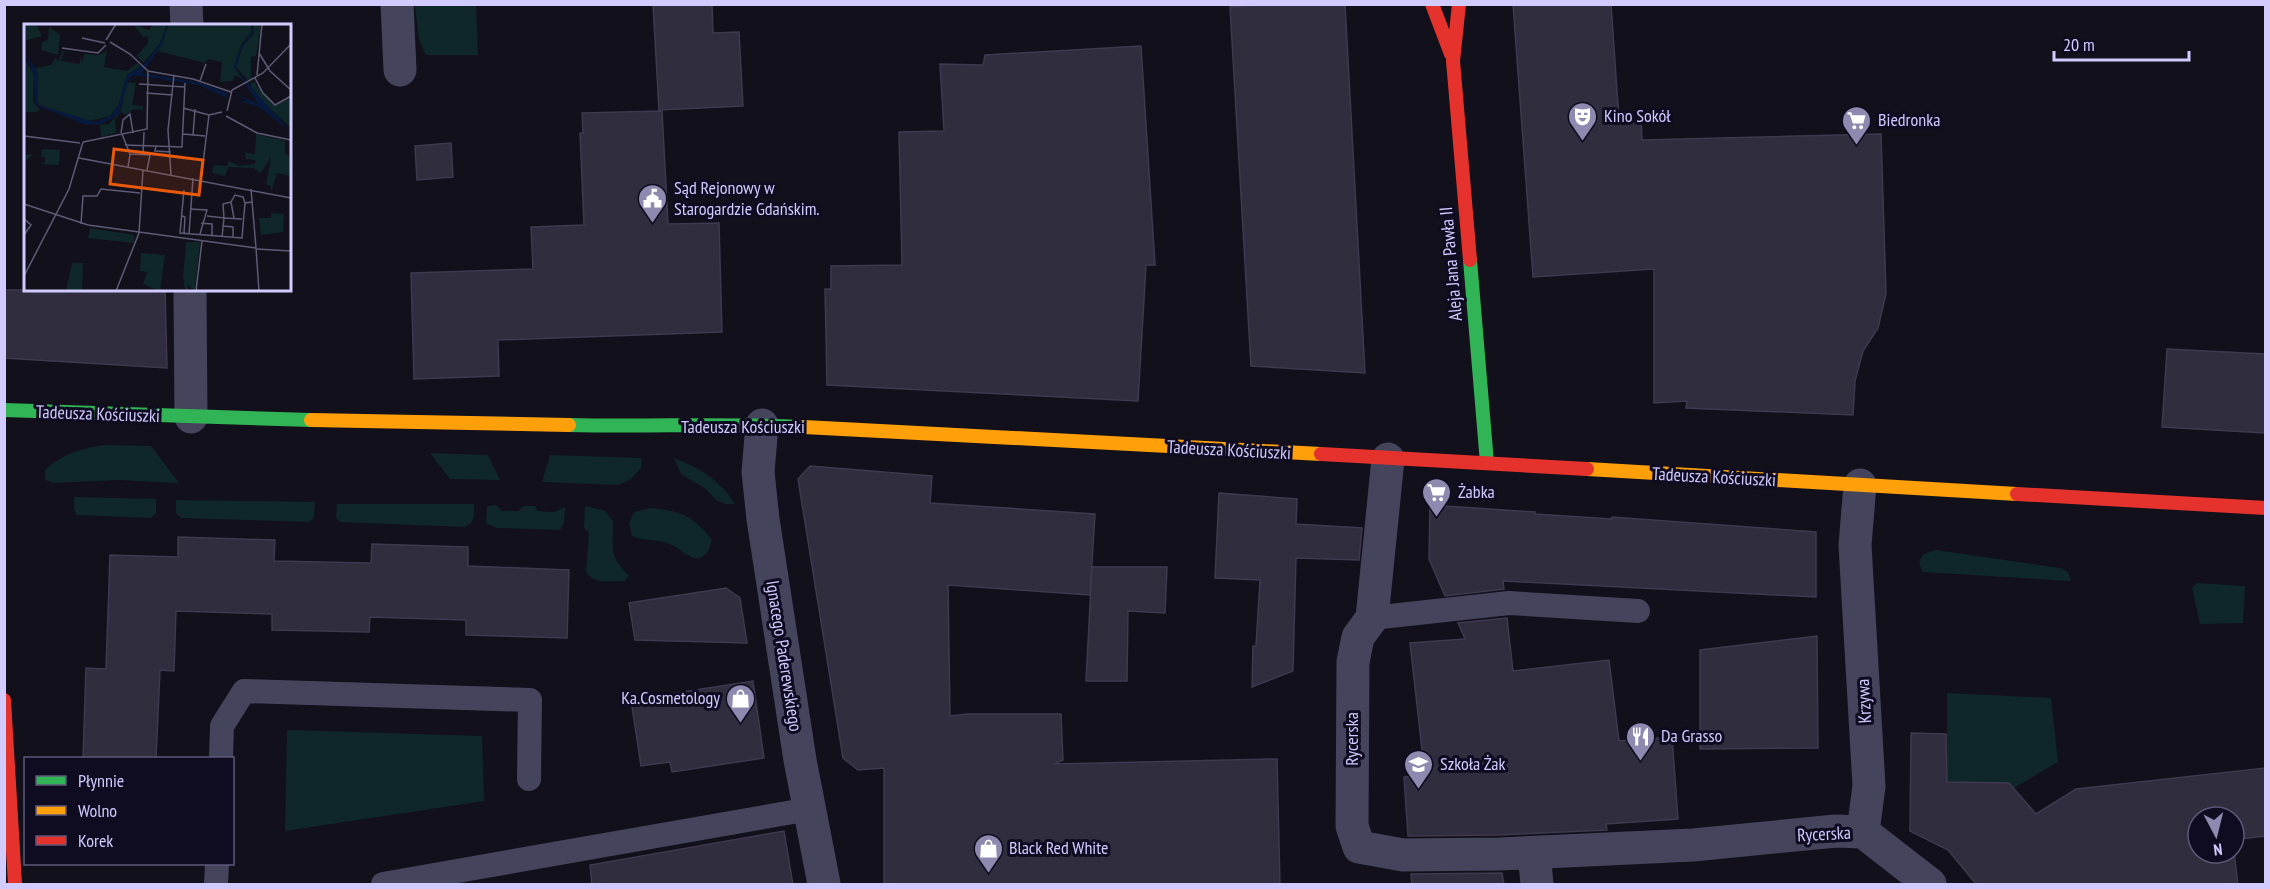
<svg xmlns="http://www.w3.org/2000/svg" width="2270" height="889" viewBox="0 0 2270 889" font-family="'PT Sans Narrow',sans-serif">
<rect width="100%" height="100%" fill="#12101b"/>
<path fill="#0f2728" d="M415,5H476L478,55H426L419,40Z
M105,445L151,446L179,483L117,480L54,483L45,480V470C63,454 81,448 105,445Z
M430,453L488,455L500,480L450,479Z
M550,455L642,458L641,468L632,478L619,485L542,482Z
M674,458C700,468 720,480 735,504H726L716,500L706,489L681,474Z
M74,497L156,499V513L151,518L77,515L74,509Z
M176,500L315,502L314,517L309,522L181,518L176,513Z
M337,504H474C474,516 475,523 464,527L340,522L336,518Z
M496,505L502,511H518L524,506H535L538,511L554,512L565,507L564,522L560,530L497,528L486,523L487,506Z
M585,506L605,511L613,521C614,549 607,553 629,576L625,581C611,581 592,585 586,571L589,532L584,528Z
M650,508C679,510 694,516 712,540L708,552L699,559C687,557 684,552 674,546C660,538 646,542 632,536L629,523L634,512Z
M1936,550L2060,568L2068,572L2071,581L1922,572L1919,561L1924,554Z
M2197,583L2245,586L2243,623L2200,624L2192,588Z
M1947,693L2051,698L2058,762L2014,788L2009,783L1947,782Z
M287,730L482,736L484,801L285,831Z"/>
<path fill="#302d3e" stroke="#3e3950" stroke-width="1.5" d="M653,4H712L713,33L739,32L743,106L659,110Z
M1276,4H1345L1365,373L1251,366L1230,7Z
M1513,4H1611L1619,120L1641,119L1642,140L1881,134L1886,294L1878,328L1863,351L1855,381L1853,415L1686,408L1687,401L1654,403V269L1533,277Z
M1141,46L1155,265H1146L1138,401L827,385L825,289H831V266L902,265L899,132L944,131L940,64L983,65L985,55Z
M662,111L668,224L719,223L722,332L498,340L499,376L414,379L411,273L533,269L531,227L584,225L580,133H583L582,113Z
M451,143L453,177L417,180L415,146Z
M4,290H165L167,368L4,358Z
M2167,349L2265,354V433L2162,427Z
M810,466L932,476L930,503L1095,514L1090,595L948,585L950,716L967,714H1061L1063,760L1054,764L1277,759L1280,885H884V768L858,770L843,758L798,479Z
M1219,493L1297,499L1296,524L1362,528L1359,560L1296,558L1293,671L1252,687L1253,646H1256L1260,580L1215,578Z
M1430,505L1535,512V514L1612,519V517L1816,532V597L1503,581L1504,589L1445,596L1429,559Z
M178,537L275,540L274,561L371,563L372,544L468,547V566L569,570L567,638L466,635V620L370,617L369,632L272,630V614L176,611L174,671L160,670L156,759H83L86,668L106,669L110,555L178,557Z
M1092,567H1167L1165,613L1128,611L1127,681H1086Z
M726,588L740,598L747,643L635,640L629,603Z
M1507,618L1513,671L1609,660L1619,741L1672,737L1678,819L1606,824L1607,830L1499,835L1408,836L1404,777L1425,776L1410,643L1465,639L1458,623Z
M1817,636L1818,748L1700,749V650Z
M753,681L764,758L672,772L670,762L641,766L631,700Z
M1911,733L1946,734L1947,782L2009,783L2036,814L2076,789L2265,768V836L2234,840V817H2198V853H2234V851L2238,885H1977L1948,850L1910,831Z
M784,831L793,885H592L590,865Z
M1502,873L1504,885H1412L1411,874Z"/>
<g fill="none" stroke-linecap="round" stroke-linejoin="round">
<path stroke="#45445d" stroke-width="24" d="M1372,618L1509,603L1638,611
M221,758L222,726L244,691L530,700L529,779
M216,884L217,864
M383,884L810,809"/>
<path stroke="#45445d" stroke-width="33" d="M186,4L187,26
M397,4L400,70
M190,290L191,417
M762,425L758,472L763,519L800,760L824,884
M1388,459L1372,618L1358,637L1353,662L1352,826L1359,847L1403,855L1500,854L1693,845L1836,831L1863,832
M1860,485L1855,545L1869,786L1863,832
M1863,832L1930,884
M1534,853L1537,884"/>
<path stroke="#30b455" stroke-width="14" d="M1470,260L1487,463
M4,410L311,420
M569,425C647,427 726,423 804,427"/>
<path stroke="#ff9f0a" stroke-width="14" d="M311,420L569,425
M804,427L1321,454
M1587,469L2017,494"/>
<path stroke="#e5322d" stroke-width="14" d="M1432,4L1451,54
M1459,4L1453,61L1470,260
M1321,454L1587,469
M2017,494L2266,508
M4,700L15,884"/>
</g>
<defs>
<symbol id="theatre-pin" viewBox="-11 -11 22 30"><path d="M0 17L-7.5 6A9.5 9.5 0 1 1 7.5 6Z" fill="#8e8aaf" stroke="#0f0b20"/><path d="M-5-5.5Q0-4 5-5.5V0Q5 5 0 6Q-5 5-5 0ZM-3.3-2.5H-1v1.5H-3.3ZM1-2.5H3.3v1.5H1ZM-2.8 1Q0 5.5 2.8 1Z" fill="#fff"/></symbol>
<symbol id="supermarket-pin" viewBox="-11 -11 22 30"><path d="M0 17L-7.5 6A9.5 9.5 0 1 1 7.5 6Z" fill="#8e8aaf" stroke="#0f0b20"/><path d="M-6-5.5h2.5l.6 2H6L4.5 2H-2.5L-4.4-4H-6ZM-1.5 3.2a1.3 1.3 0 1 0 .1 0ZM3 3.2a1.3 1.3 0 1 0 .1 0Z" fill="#fff"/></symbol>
<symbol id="civic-pin" viewBox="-11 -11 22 30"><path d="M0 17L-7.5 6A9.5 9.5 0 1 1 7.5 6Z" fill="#8e8aaf" stroke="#0f0b20"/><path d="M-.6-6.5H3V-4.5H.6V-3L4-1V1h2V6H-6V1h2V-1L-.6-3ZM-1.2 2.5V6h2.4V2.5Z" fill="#fff"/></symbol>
<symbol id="shop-pin" viewBox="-11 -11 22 30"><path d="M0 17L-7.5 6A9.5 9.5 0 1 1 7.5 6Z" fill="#8e8aaf" stroke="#0f0b20"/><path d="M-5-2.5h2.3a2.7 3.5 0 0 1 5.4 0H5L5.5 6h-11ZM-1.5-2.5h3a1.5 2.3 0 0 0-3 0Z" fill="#fff"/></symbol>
<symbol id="restaurant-pin" viewBox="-11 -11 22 30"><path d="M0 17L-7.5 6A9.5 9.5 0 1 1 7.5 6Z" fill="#8e8aaf" stroke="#0f0b20"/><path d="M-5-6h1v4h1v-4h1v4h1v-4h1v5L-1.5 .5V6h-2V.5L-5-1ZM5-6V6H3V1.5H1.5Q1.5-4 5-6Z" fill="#fff"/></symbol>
<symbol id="school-pin" viewBox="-11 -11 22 30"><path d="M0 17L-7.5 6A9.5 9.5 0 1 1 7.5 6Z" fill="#8e8aaf" stroke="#0f0b20"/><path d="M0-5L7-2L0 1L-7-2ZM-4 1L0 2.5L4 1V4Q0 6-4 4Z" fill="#fff"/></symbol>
</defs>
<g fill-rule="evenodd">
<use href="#theatre-pin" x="1566" y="100" width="33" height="45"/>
<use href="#supermarket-pin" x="1840" y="104" width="33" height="45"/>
<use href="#civic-pin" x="636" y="182" width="33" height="45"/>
<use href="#supermarket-pin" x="1420" y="476" width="33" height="45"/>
<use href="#shop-pin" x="724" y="682" width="33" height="45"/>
<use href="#restaurant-pin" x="1624" y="720" width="33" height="45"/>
<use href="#school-pin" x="1402" y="748" width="33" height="45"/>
<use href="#shop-pin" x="972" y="832" width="33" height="45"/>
</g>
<g text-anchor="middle" stroke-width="6" stroke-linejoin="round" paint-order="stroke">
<g font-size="18" fill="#d1cbff" stroke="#0f0b20" text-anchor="start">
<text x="1604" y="122">Kino Sokół</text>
<text x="1878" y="126">Biedronka</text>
<text x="674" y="194">Sąd Rejonowy w<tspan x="674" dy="21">Starogardzie Gdańskim.</tspan></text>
<text x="1458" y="498">Żabka</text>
<text x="720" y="704" text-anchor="end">Ka.Cosmetology</text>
<text x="1661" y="742">Da Grasso</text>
<text x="1440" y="770">Szkoła Żak</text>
<text x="1009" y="854">Black Red White</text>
</g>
<g font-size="18" fill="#d1cbff" stroke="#0f0b20">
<text transform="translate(1451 264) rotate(-95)" y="6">Aleja Jana Pawła II</text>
<text transform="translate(98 414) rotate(2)" y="6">Tadeusza Kościuszki</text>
<text x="743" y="433">Tadeusza Kościuszki</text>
<text transform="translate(1229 450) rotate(3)" y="6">Tadeusza Kościuszki</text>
<text transform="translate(1714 477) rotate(3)" y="6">Tadeusza Kościuszki</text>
<text transform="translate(784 656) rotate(81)" y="6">Ignacego Paderewskiego</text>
<text transform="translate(1864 701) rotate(-93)" y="6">Krzywa</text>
<text transform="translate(1352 739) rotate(-90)" y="6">Rycerska</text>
<text transform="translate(1824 834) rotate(-3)" y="6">Rycerska</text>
</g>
</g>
<g transform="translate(24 24)">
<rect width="267" height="267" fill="#12101b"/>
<path d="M0,0H12L18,12L0,17ZM109,0L125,6L129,0H143L136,20L119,39L113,32L124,19V12L119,13ZM145,0H226L228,7L217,21L210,43L221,57L211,51L209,57L196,58L198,38L184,35L181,39L134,27ZM229,0H236V9L232,32L227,33V55L223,56L212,43L219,22L230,9ZM25,3L36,11L34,31L17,26L18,18L24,16ZM38,27L56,30L40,28L37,37L55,40L58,32V41L60,30L74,31L83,27L80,43L103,47L113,39L116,42L103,51L94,82L86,92L64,97L14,81L12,44L27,41L31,34L35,37ZM0,34L10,51L9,78L16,86L12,88H0ZM103,58L112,59L108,81L119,82V86L110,85L102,91L97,88L91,95L92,109L77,113L76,101L85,100L97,86ZM232,58V64L233,61L251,82L267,73V104L231,71L226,59ZM232,110L261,117V129L267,134V152L253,149L247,168V162L242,161L247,133L237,149L229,144L204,143L201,152L188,149L190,141L203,142L205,137L215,142L231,140V136L222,135L221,129L209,127L231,130ZM18,125L36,126L35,141L14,140L21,139V133L9,131L0,138L2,130L17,132ZM247,189L260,190L259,208L237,211L235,194H247ZM66,204L110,211V219L64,214ZM162,218H176L171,267L163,260L164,265H161L159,253ZM117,229L141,231L136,267L119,260L123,248L116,247ZM48,239H59L58,267H42Z" fill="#0f2728"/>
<path d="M143,0L139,20L118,49L173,58L204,69L203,74L174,61L110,51L104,57L95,90L78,100L62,101L11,81L10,51L0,27L14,49V81L71,98L86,92L94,82L103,51L120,40L136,20ZM226,0L230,7L217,25L212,46L267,108L233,82L211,76L223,77L208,68L234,80L210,43L216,24L228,7Z" fill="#07193c"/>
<path fill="none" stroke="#5e5b76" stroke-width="1.5" d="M58,14L81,19M82,16L92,0M86,18L106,30L124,47M38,24L74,29L82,21M235,29L246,47L267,66M124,47L169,55L207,68M233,51L238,0M231,54L239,69L251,81L267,72M176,57L182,40M115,60L161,63M122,69L149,71M159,84L185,91L198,88M203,87L208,66L239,49L267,20M202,92L233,109L267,116M97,109L99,96L106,90L109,109M98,110L106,130L104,143M159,110L181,112M169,111L171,85M0,112L56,119M59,118L123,105L124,47M101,121L158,123L161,59M132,122L131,127L147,128M106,130L126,131L123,146M119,130L120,108M55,134L267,174M147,151L144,106L150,51M177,155L185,91M227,165L232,224M160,166L156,209L218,214L221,179L228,178M207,178L211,171L219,173L221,179M0,180L64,201L232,224L235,267M166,185L183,186L176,210M158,192L161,193L160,209M183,192L200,194L199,180L207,178L210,194M0,195L7,201L0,211M177,199L188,200V212M57,200L59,172H73L77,165L116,169M199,202L209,203V214M165,210L169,154M198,213L200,194L218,195M233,225L267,227M0,252L45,165L59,118M92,267L115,209L119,146M172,267L178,217"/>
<path fill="#e8590c" fill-opacity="0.15" stroke="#e8590c" stroke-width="3" d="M90,125L179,136L175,171L86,160Z"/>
<rect width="267" height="267" fill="none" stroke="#d1cbff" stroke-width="3"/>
</g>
<rect width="2270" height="889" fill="none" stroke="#d1cbff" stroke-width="12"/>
<rect x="24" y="757" width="210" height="108" fill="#0f0b20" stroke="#5d5879" stroke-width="1.5"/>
<rect x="36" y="776" width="30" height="9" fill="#30b455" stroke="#5d5879" stroke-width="1.5"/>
<text x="78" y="787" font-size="18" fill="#d1cbff">Płynnie</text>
<rect x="36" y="806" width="30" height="9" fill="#ff9f0a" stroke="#5d5879" stroke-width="1.5"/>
<text x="78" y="817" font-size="18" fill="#d1cbff">Wolno</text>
<rect x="36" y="836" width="30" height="9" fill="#e5322d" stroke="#5d5879" stroke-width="1.5"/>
<text x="78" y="847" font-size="18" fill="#d1cbff">Korek</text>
<g transform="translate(2216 835) rotate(173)"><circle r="28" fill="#0f0b20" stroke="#5d5879" stroke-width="1.5"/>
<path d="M0-4.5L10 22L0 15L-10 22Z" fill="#8e8aaf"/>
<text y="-9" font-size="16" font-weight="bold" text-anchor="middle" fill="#d1cbff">N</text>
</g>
<path d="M2054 51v9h135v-9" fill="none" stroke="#d1cbff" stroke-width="3"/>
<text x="2063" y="51" font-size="18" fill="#d1cbff" stroke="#0f0b20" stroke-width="4.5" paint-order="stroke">20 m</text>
</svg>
